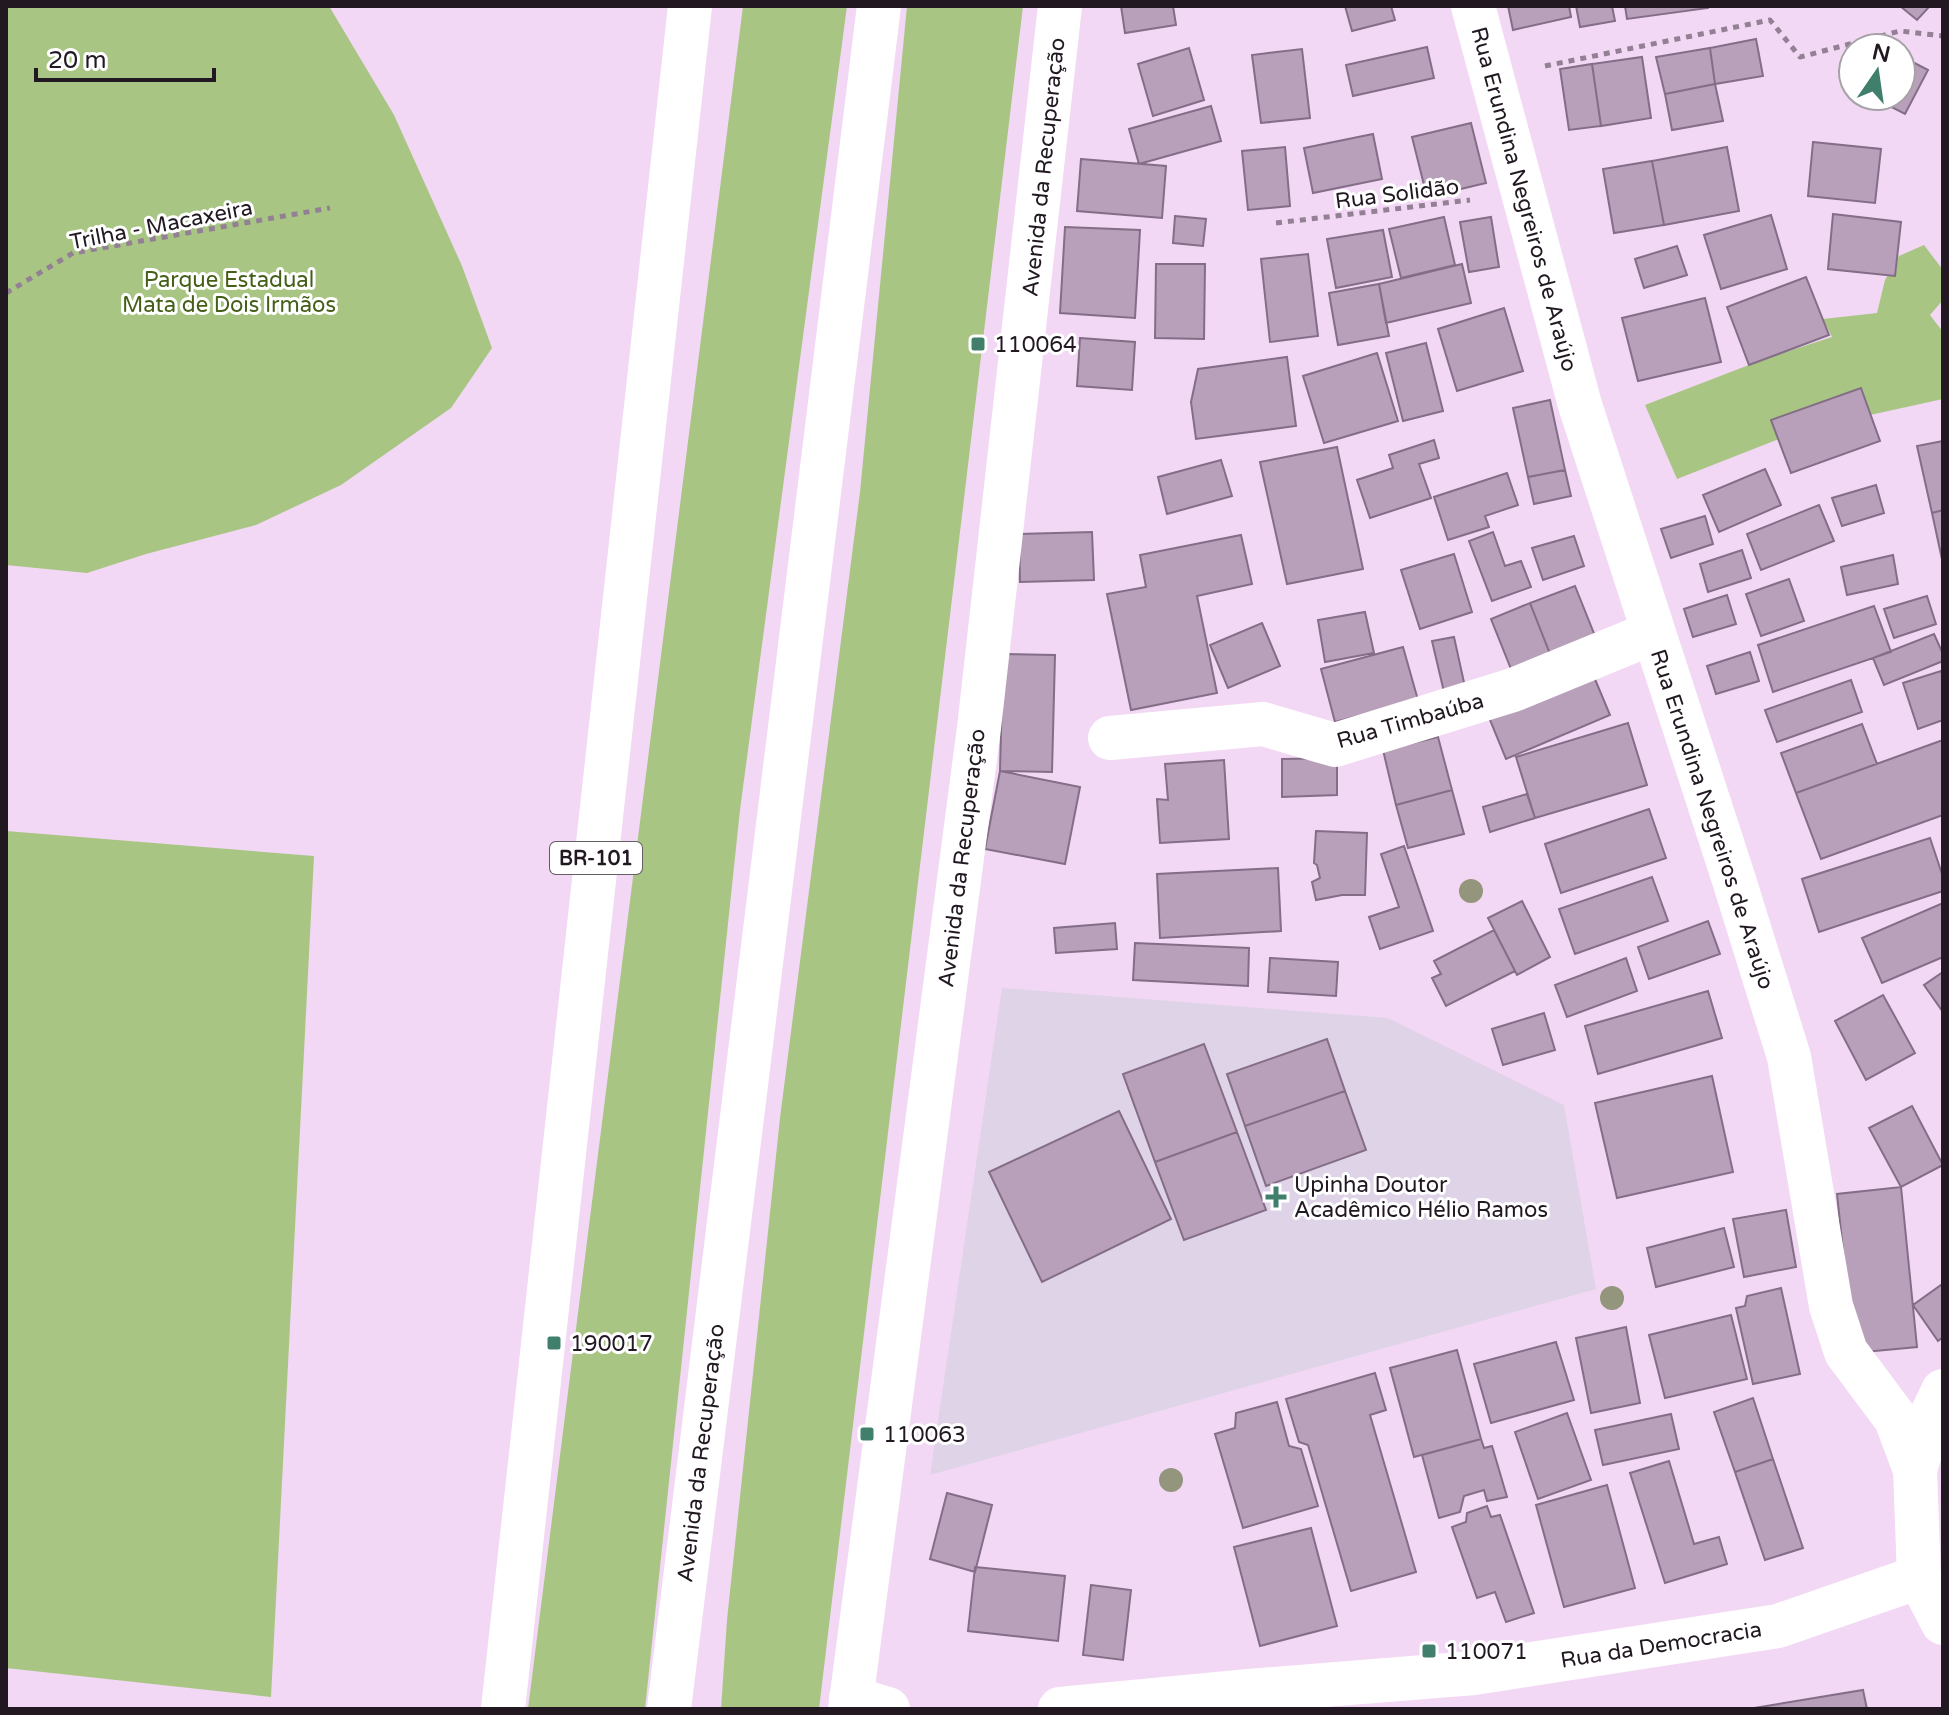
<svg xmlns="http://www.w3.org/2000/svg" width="1949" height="1715" viewBox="0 0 1949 1715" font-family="'Varela Round',sans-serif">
<rect width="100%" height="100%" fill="#f2d8f4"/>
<path fill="#dfd3e7" d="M1002,988L1388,1018L1564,1105L1596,1289L930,1475Z"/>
<path fill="#a9c584" d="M6,6H329L394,115L462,266L492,348L451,408L341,485L256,525L146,554L87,573L6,565Z
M743,6H847L740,810L645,1709H528Z
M907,6H1023L819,1709H721L727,1620L780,1118L860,492Z
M1924,245L1943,270V300L1930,315L1943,332V399L1870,415L1860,388L1772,420L1779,439L1677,479L1645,405L1767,358L1832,337L1823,319L1877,313L1885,280L1899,256Z
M6,831L314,856L271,1697L6,1668Z"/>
<path fill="#b8a0ba" stroke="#846d86" stroke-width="2" d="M1121,6H1173L1176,25L1125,33Z
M1345,6H1391L1395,20L1352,31Z
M1508,6H1569L1571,17L1513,30Z
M1576,6H1612L1615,21L1580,27Z
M1625,6H1708V8L1627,19Z
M1900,6H1930L1917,20Z
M1756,39L1763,76L1715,84L1710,48Z
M1427,47L1434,78L1353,96L1346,65Z
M1189,48L1204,100L1153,116L1138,64Z
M1710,48L1715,84L1665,94L1656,57Z
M1302,49L1310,118L1261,123L1252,55Z
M1901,56L1928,70L1905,114L1870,96H1901Z
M1642,57L1651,118L1601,126L1592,64Z
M1592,64L1601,126L1569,130L1560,69Z
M1715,84L1723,121L1672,130L1665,94Z
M1211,106L1221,141L1139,164L1129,129Z
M1471,123L1486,183L1427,197L1412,137Z
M1373,134L1382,179L1313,193L1304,148Z
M1813,142L1881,149L1875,203L1808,196Z
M1285,147L1290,206L1248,210L1242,151Z
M1727,147L1739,211L1664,225L1652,161Z
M1081,159L1166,166L1162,218L1077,211Z
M1652,161L1664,225L1614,233L1603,169Z
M1833,214L1901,222L1895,276L1828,269Z
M1771,215L1787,269L1721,289L1704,235Z
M1175,216L1206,219L1203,246L1173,243Z
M1444,217L1455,265L1401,278L1389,229Z
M1491,217L1499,267L1469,272L1460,222Z
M1065,227L1140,230L1135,318L1060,313Z
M1383,230L1392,277L1336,288L1327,239Z
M1677,246L1687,275L1644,288L1635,259Z
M1308,254L1318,336L1270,342L1261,259Z
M1156,264H1205L1204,339L1155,338Z
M1462,264L1471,303L1386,323L1379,284Z
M1806,277L1829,335L1749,365L1727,307Z
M1379,284L1389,336L1338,345L1329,293Z
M1705,298L1721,362L1638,381L1622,318Z
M1504,308L1523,371L1457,391L1438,329Z
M1080,338L1135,342L1132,390L1077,386Z
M1426,343L1443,411L1403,421L1386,353Z
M1377,353L1398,421L1324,443L1303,376Z
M1287,357L1296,426L1196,439L1191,402L1198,369Z
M1861,388L1880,441L1791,473L1771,420Z
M1550,400L1565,470L1528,477L1513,408Z
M1434,440L1439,458L1419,464L1431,498L1370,518L1357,480L1393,468L1389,455Z
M1943,441V510L1932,513L1917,446Z
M1337,447L1363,569L1287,584L1260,462Z
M1221,460L1232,496L1167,514L1158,477Z
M1765,469L1781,505L1719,532L1703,495Z
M1565,470L1571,496L1534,504L1528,477Z
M1507,473L1518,505L1485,516L1489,527L1448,540L1434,497Z
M1876,485L1884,513L1842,526L1832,498Z
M1819,505L1834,541L1761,570L1747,534Z
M1943,510V564L1932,513Z
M1705,516L1713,544L1671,558L1661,529Z
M1092,532L1094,580L1020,582L1019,534Z
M1493,532L1505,566L1521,561L1531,587L1492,601L1469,541Z
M1241,535L1252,584L1197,596L1217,693L1131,710L1107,594L1146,587L1140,555Z
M1574,536L1584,566L1543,580L1532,548Z
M1742,550L1751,578L1708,592L1700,564Z
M1454,554L1472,612L1420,629L1401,570Z
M1893,555L1898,584L1847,595L1841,567Z
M1789,579L1804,621L1761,636L1746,594Z
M1575,586L1595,636L1550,654L1530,603Z
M1727,595L1736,624L1693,637L1684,609Z
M1927,596L1936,624L1894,638L1884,609Z
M1530,603L1550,654L1511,669L1491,619Z
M1874,606L1891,652L1773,692L1758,645Z
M1365,612L1374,653L1325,662L1318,620Z
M1262,623L1280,666L1228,688L1210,645Z
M1934,634L1943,654V661L1884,685L1873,658Z
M1454,637L1465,687L1444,692L1432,641Z
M1403,647L1418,700L1335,722L1321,669Z
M1750,652L1759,681L1716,694L1707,666Z
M1003,654L1055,655L1052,772L1000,771Z
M1941,671L1943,677V720L1918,729L1903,683Z
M1592,672L1610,715L1506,759L1488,715Z
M1851,680L1862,712L1777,742L1765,710Z
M1628,723L1647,785L1535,818L1516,757Z
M1862,724L1877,764L1796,793L1781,753Z
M1438,737L1452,790L1396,805L1383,750Z
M1943,740V815L1821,859L1796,793Z
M1337,758V795L1282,797V759Z
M1224,760L1229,839L1160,843L1157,799L1168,800L1165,764Z
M1000,771L1080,787L1065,864L985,849Z
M1452,790L1464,834L1408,848L1396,805Z
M1527,794L1535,818L1490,832L1483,807Z
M1649,809L1666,858L1561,893L1545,844Z
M1316,831L1367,833L1365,895H1342L1316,900L1312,882L1320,878L1317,865L1314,863Z
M1930,838L1943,877V891L1819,932L1802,879Z
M1404,846L1433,931L1380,949L1369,917L1399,907L1381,854Z
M1278,868L1281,931L1160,938L1157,874Z
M1652,877L1668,921L1575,954L1559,909Z
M1522,901L1550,957L1517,975L1488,918Z
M1943,903V957L1882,983L1862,938Z
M1708,921L1720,954L1649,979L1638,947Z
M1115,923L1117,949L1056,953L1054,928Z
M1494,930L1515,971L1446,1006L1432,978L1441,974L1434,961Z
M1135,943L1249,948L1248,986L1133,980Z
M1270,958L1338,962L1336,996L1268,992Z
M1626,958L1637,991L1567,1017L1555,985Z
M1943,972V1012L1924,985Z
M1708,991L1722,1038L1598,1074L1585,1026Z
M1883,995L1915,1053L1866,1080L1835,1021Z
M1544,1013L1555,1050L1503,1065L1492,1029Z
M1327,1039L1345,1091L1245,1126L1227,1074Z
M1204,1044L1237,1132L1155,1162L1123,1074Z
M1712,1076L1733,1172L1617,1198L1595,1103Z
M1345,1091L1366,1150L1266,1186L1245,1126Z
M1912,1106L1943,1165L1901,1187L1869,1128Z
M1119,1111L1171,1219L1042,1282L989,1172Z
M1237,1132L1266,1210L1184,1240L1155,1162Z
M1901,1187L1917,1347L1854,1353L1837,1194Z
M1786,1210L1796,1267L1744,1277L1733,1219Z
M1724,1228L1734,1267L1656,1287L1647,1248Z
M1941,1285L1943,1288V1337L1938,1341L1913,1305Z
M1781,1288L1800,1374L1753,1384L1736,1308L1745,1306L1747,1296Z
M1731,1315L1747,1379L1665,1398L1649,1335Z
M1626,1327L1640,1403L1591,1413L1576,1338Z
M1556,1342L1574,1400L1491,1423L1474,1364Z
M1457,1350L1481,1439L1414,1457L1390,1368Z
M1375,1373L1386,1410L1370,1415L1416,1572L1351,1591L1308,1445L1299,1442L1286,1399Z
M1753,1398L1773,1459L1735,1472L1714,1412Z
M1277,1402L1289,1446L1301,1449L1318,1506L1243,1528L1215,1434L1235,1428L1236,1413Z
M1567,1413L1591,1480L1538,1499L1515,1432Z
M1671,1414L1679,1449L1603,1465L1595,1430Z
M1481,1439L1484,1448L1492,1446L1507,1497L1487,1501L1484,1490L1464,1496L1460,1512L1439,1518L1422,1455Z
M1773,1459L1803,1548L1765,1560L1735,1472Z
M1669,1461L1694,1544L1719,1537L1727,1564L1665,1583L1630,1473Z
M1607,1485L1635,1588L1564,1607L1536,1505Z
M947,1493L992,1505L975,1572L930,1559Z
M1487,1506L1491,1517L1500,1515L1534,1613L1506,1622L1495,1592L1477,1598L1452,1527L1466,1522L1467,1513Z
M1311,1528L1337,1626L1260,1646L1234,1547Z
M975,1567L1065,1576L1058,1641L968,1631Z
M1091,1585L1131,1590L1123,1660L1083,1655Z
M1863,1690L1867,1709H1748Z"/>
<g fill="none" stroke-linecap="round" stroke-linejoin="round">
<path stroke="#938094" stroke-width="5" stroke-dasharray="6 6" stroke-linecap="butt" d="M1545,66L1770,20L1800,57L1900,31L1943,36
M1276,223L1470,200
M6,293L73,253L330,208"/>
<path stroke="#fff" stroke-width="44" d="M1473,6L1580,405L1734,880L1789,1057L1831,1306L1846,1352L1896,1419L1915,1470L1919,1577L1943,1623
M1110,738L1263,724L1335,745L1513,690L1652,633
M1915,1470L1931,1416L1943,1391
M851,1698L888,1709
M1060,1709L1249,1691L1474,1673L1778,1626L1919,1577"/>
<path stroke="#fff" stroke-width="44" d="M850,1709L979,728L1060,6"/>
<path stroke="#fff" stroke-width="44" d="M503,1709L690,6
M669,1709L879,6"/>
</g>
<g fill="#93957c">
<circle cx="1471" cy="891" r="12"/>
<circle cx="1612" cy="1298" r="12"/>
<circle cx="1171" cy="1480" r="12"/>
</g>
<g fill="#3f7f6c" stroke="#fff" stroke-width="3">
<rect x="970" y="336" width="16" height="16" rx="4"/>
<path d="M1272 1185h8v8h8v8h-8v8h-8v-8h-8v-8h8z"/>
<rect x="546" y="1335" width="16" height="16" rx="4"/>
<rect x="859" y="1426" width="16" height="16" rx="4"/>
<rect x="1421" y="1643" width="16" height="16" rx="4"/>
</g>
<g text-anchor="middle" stroke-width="6" stroke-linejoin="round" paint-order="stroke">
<rect fill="#fff" stroke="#645d64" stroke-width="2" x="550" y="842" width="92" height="32" rx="6"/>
<g font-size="20" font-weight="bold" fill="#211822">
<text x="596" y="865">BR-101</text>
</g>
<g font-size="22" fill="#211822" stroke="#fff">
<text transform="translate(1043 167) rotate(-84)" y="8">Avenida da Recuperação</text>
<text transform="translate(1397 193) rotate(-7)" y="8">Rua Solidão</text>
<text transform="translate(1525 199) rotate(75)" y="8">Rua Erundina Negreiros de Araújo</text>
<text transform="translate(161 224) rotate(-11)" y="8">Trilha - Macaxeira</text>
<text transform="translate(1410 720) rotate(-16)" y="8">Rua Timbaúba</text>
<text transform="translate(1713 819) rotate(72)" y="8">Rua Erundina Negreiros de Araújo</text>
<text transform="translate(961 858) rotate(-83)" y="8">Avenida da Recuperação</text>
<text transform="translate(700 1453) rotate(-83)" y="8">Avenida da Recuperação</text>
<text transform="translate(1661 1644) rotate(-9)" y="8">Rua da Democracia</text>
</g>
<g font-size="22" fill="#455f19" stroke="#fff">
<text x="229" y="287">Parque Estadual<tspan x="229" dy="25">Mata de Dois Irmãos</tspan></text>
</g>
<g font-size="22" fill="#211822" stroke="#fff" text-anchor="start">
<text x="994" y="352">110064</text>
<text x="1294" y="1192">Upinha Doutor<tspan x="1294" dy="25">Acadêmico Hélio Ramos</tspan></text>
<text x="570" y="1351">190017</text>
<text x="883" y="1442">110063</text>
<text x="1445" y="1659">110071</text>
</g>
</g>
<rect width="1949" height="1715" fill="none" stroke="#211822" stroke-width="16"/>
<g transform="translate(1877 72) rotate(13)"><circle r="38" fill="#ffffff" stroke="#a6a3a7" stroke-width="2"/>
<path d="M0-6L14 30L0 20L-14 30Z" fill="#3f7f6c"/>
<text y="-12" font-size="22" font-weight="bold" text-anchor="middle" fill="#211822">N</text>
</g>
<path d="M36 68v12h178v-12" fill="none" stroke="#211822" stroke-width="4"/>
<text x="48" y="68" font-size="24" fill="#211822" stroke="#ffffff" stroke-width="6" paint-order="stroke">20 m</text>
</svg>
